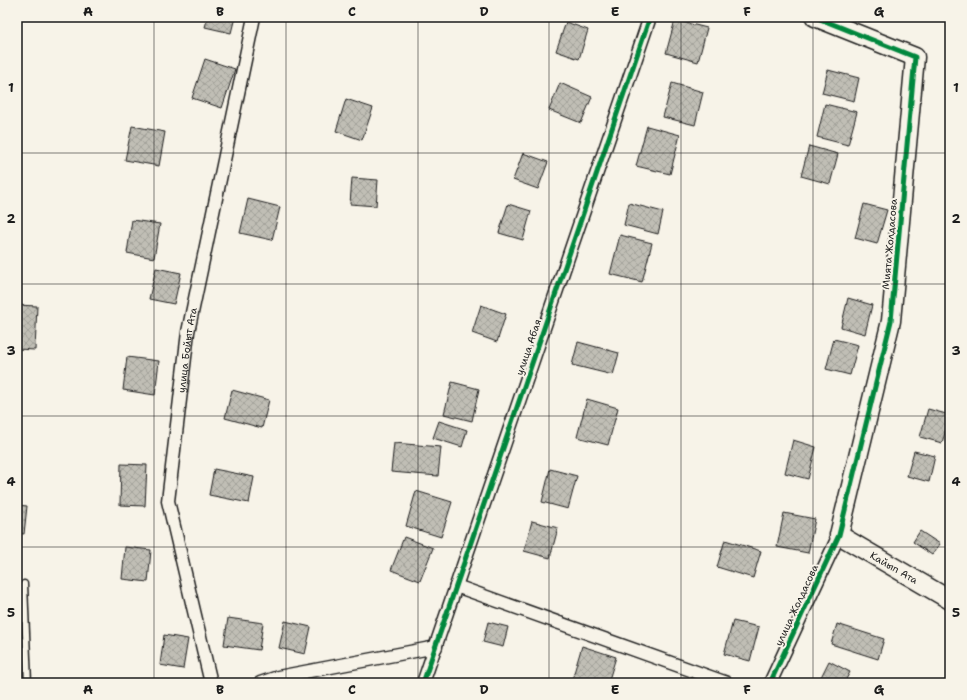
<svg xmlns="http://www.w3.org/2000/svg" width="967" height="700" viewBox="0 0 967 700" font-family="'Shantell Sans',sans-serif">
<defs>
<pattern id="building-cross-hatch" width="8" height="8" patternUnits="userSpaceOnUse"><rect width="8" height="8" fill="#c0beb5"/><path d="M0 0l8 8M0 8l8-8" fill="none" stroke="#a4a39b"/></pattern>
</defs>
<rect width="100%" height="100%" fill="#f7f3e8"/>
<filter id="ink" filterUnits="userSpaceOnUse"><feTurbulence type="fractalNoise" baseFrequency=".025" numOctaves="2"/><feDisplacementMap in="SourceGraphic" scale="8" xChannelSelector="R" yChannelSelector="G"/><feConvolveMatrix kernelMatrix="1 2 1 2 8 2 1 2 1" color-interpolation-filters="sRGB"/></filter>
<g filter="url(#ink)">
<path fill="url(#building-cross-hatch)" stroke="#1c1c1c" d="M208,17H235L231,33L205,27Z
M675,20L707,28L698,62L666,53Z
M566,22L588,30L579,59L556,51Z
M205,59L235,69L222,108L192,98Z
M828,70L859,78L854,101L822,93Z
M560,83L592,97L581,123L549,110Z
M672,83L703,92L695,125L663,117Z
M346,99L373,108L362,140L336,131Z
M825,104L857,112L848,145L817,137Z
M132,126L165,132L159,166L125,160Z
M647,126L680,135L670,174L636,166Z
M809,146L838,154L830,184L801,176Z
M523,153L548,162L538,189L513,180Z
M352,178L378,180L376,206L350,204Z
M248,199L280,207L272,240L240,233Z
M629,203L663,212L658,234L624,225Z
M508,204L531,211L523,240L499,233Z
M864,204L887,210L877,244L855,238Z
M132,220L160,224L154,258L127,253Z
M620,235L652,243L642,282L610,274Z
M156,268L181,273L174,304L149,299Z
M848,298L872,305L865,334L841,327Z
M17,305L37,306L35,350L17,349Z
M481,305L506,314L497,342L472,333Z
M834,339L858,345L850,375L826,369Z
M578,342L619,353L613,375L572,365Z
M127,357L159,361L155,395L123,390Z
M452,382L479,389L472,421L444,414Z
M232,390L269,400L262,428L225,418Z
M587,399L618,408L608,445L577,437Z
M928,409L950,415L942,443L920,437Z
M439,421L467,430L462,447L433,438Z
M793,440L816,447L808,479L785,473Z
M394,443L441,447L438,476L391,472Z
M914,451L935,456L929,482L907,476Z
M121,464L147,465L145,506L120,505Z
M214,469L254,477L249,503L209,495Z
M550,469L577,476L568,509L542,502Z
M416,491L452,502L441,537L406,526Z
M17,505L27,506L24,534L17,533Z
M784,513L815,519L808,553L777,547Z
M532,521L558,528L550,558L524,551Z
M920,531L940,544L932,555L913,542Z
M404,537L433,548L420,581L391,570Z
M725,540L761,551L753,578L717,567Z
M125,547L151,550L148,582L122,579Z
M228,618L263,623L259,650L224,645Z
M285,621L311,627L305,654L279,648Z
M733,621L759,627L750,661L724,654Z
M488,622L508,627L503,647L483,642Z
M837,624L884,639L878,659L831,644Z
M164,635L188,639L183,669L160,665Z
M582,646L616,657L608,683H571Z
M829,661L850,672L844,683H818Z"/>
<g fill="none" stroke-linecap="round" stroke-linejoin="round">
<defs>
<path id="lane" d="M24,584L28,683"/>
<g id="street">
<path d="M456,586L727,683"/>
<path id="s1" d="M211,683L168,501L188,332L254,17"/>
<path d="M260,683L278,677L436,647"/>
<path d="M423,683L650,17"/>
<path d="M770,683L839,535"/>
</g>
<g id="secondary">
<path id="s2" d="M815,17L915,57L891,321L839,535L950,600"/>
</g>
</defs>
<use href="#lane" stroke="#1c1c1c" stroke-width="9"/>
<use href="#street" stroke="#1c1c1c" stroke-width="15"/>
<use href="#secondary" stroke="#1c1c1c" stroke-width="21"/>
<use href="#lane" stroke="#f7f3e8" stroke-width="6"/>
<use href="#street" stroke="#f7f3e8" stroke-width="12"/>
<use href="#secondary" stroke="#f7f3e8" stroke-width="18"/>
<defs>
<path id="cycleway" d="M423,683L650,17
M770,683L839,535L891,321L915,57L815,17"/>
</defs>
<use href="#cycleway" stroke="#f7f3e8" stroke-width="8"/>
<use href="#cycleway" stroke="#00873e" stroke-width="5"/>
</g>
</g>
<path fill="none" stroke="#1c1c1c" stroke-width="1" stroke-opacity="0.55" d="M154,17V683M286,17V683M418,17V683M549,17V683M681,17V683M813,17V683M17,153H950M17,284H950M17,416H950M17,547H950"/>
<g text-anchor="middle" stroke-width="4" stroke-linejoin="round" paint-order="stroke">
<g font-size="10" fill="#1c1c1c" stroke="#f7f3e8">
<text transform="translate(889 244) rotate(-85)" y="4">Мията Жолдасова</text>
<text transform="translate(528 347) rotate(-71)" y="4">улица Абая</text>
<text dy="4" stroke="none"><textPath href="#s1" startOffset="339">улица Бойыт Ата</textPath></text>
<text dy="4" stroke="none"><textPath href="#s2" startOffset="657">Кайып Ата</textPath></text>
<text transform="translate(796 605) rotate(-65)" y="4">улица Жолдасова</text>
</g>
</g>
<rect width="967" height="700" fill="none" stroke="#f7f3e8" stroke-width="44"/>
<rect x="22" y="22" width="923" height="656" fill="none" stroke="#1c1c1c" stroke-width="1.5"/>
<g font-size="13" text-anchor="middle" font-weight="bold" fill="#1c1c1c">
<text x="88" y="16">A</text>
<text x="220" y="16">B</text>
<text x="352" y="16">C</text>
<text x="484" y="16">D</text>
<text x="615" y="16">E</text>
<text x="747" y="16">F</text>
<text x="879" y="16">G</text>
<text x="11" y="92">1</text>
<text x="956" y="92">1</text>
<text x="11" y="223">2</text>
<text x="956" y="223">2</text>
<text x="11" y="355">3</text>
<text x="956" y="355">3</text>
<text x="11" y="486">4</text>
<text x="956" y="486">4</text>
<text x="11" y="617">5</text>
<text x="956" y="617">5</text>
<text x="88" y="694">A</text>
<text x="220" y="694">B</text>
<text x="352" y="694">C</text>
<text x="484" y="694">D</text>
<text x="615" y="694">E</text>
<text x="747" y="694">F</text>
<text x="879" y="694">G</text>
</g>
</svg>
